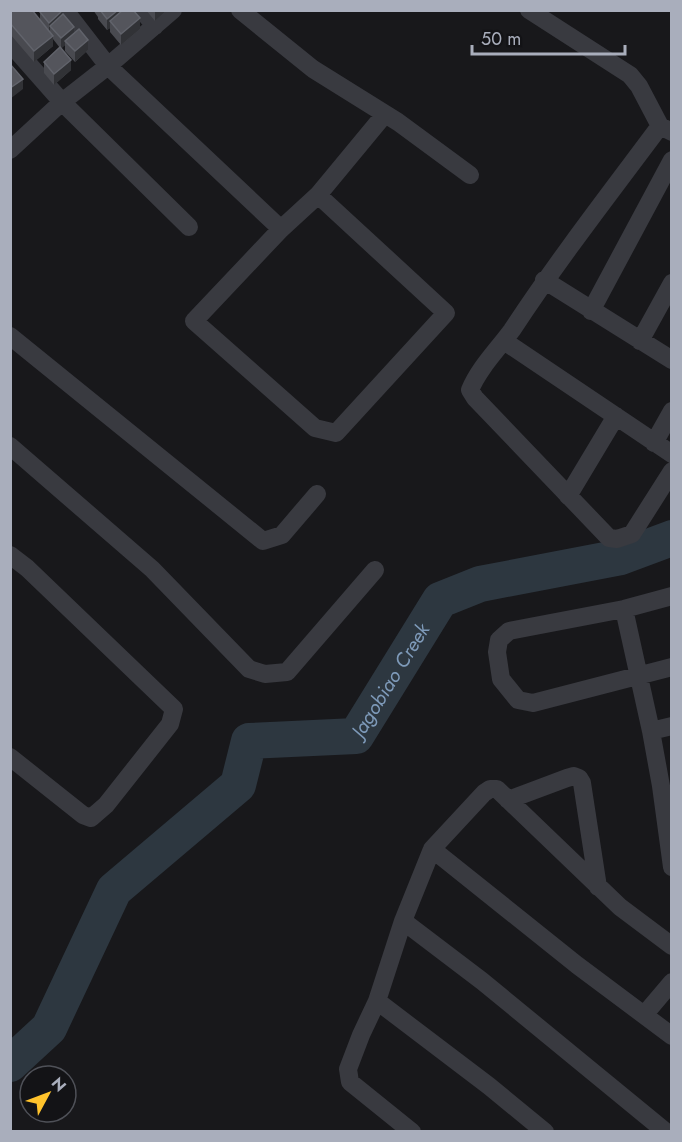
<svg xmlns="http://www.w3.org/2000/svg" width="682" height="1142" viewBox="0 0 682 1142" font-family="Jost,sans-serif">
<rect width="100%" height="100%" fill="#18181b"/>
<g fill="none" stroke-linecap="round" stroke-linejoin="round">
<path stroke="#2d3740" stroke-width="36" id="s1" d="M10,1064L49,1028L114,890L238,785L249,741L356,736L440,600L480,584L621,557L672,538"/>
<path stroke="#393a40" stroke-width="18" d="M142,10L155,26
M240,10L313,69L398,122L470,175
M529,10L630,75L639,86L660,126L672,132
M67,13L108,66L281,229
M10,43L62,102L189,227
M660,126C610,193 558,260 512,330C498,349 479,368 470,390L475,398L609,538L617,539L632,534L672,471
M10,150L62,102L108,66L173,10
M318,195L446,313L336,433L315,428L194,321L281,229L318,195L385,114
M544,280L672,360
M591,311L672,160
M10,336L263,541L282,535L317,494
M504,341L672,454
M640,341L672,283
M654,443L672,411
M10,446L152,569L249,669L265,674L287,672L375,570
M568,496L616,416
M10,555L27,568L174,709L170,724L106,805L91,818L83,815L10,757
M672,596L624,609L509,631L499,640L497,652L501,679L518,700L533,703L672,667
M624,609L651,731L661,786L672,867
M651,731L672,726
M508,800L567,778L574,776L579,778L582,783L598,887
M432,849L577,965L672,1036
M403,921L482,981L666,1132
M377,1001L489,1086L545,1132
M644,1015L672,982
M412,1132L350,1082L348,1069L361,1035L377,1001L403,921L432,849L484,793L490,789H497L620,907L672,946"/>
</g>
<path fill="#494a50" d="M10,10L40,19V12L62,15L74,33L88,50L75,62L65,51V45L61,48L71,70L54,85L44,73V62L60,48L53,39V46L34,62L10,34Z
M93,10H133L140,29L121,45L110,32V28L107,30L98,19V17Z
M146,10H167L155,21Z"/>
<path fill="#313236" d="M118,10H126L110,21V28L107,30V19Z
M155,10H167L155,21Z
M62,11V22L50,26V32L49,33V23Z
M140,18V29L121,45V34Z
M74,27V37L65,41V45L61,49V38Z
M53,36V46L34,62V51Z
M88,40V50L75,62V51Z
M71,60V70L54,85V74Z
M23,79V89L10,99V88Z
M12,117V128L10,129V118Z"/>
<path fill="#54555c" stroke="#61636b" stroke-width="1.5" d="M10,10H32L53,36L34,51L10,23Z
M42,10H62V11L49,23L40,12Z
M100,10H118L107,19Z
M123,10H133L140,18L121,34L110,21Z
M63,14L74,27L61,38L50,26Z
M79,29L88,40L75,51L65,41Z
M60,47L71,60L54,74L44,62Z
M10,64L23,79L10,88Z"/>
<g text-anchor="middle" stroke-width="4.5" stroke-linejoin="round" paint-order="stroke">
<g font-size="20" font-style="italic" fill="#7e9ab9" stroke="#131316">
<text dy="7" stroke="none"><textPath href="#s1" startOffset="586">Jagobiao Creek</textPath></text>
</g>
</g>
<rect width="682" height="1142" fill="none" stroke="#a9aebc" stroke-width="24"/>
<g transform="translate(48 1094) rotate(49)"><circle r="28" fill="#131316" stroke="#4f5158" stroke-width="1.5"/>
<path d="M0-4.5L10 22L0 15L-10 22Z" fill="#ffc32c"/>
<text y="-9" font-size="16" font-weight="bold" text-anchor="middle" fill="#a9aebc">N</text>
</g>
<path d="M472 45v9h153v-9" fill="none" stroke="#a9aebc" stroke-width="3"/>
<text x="481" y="45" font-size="18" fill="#a9aebc" stroke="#131316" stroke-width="4.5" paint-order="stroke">50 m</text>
</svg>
